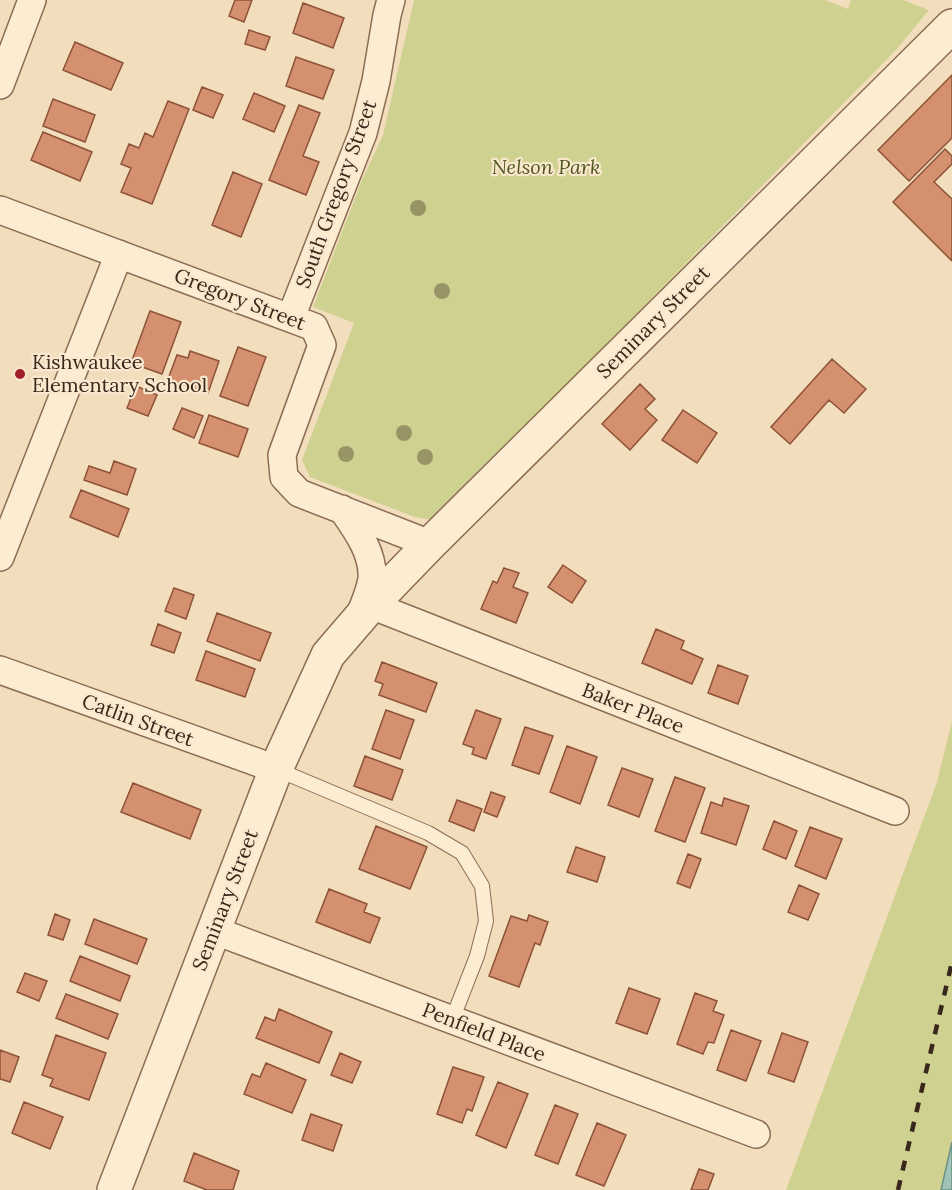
<svg xmlns="http://www.w3.org/2000/svg" width="952" height="1190" viewBox="0 0 952 1190" font-family="Lora,serif">
<rect width="100%" height="100%" fill="#f2debd"/>
<path fill="#cfd190" d="M414,0H825L848,9L851,0H903L929,10L896,50L433,520L415,517L310,477L302,460L354,323L313,307L362,180L383,135Z
M952,721V1147L942,1190H786L937,782Z"/>
<path fill="#a1c3b6" stroke="#689284" stroke-width="1.5" d="M952,1142V1190H941Z"/>
<path fill="#d4906f" stroke="#8e5238" stroke-width="1.5" d="M235,0H252L244,22L229,16Z
M303,3L344,18L333,48L293,33Z
M249,30L270,37L265,50L245,44Z
M75,42L123,63L111,90L63,70Z
M296,57L334,70L323,99L286,86Z
M952,75V138L909,181L878,150Z
M202,87L223,95L213,118L193,110Z
M254,93L285,106L274,132L243,119Z
M53,99L95,115L85,142L43,126Z
M168,101L189,109L152,204L121,192L131,168L121,164L129,144L139,148L145,133L153,137Z
M299,105L320,113L303,156L319,162L306,195L269,180Z
M43,132L92,152L80,181L31,160Z
M945,149L952,156V164L934,182L952,199V261L893,202Z
M233,172L262,184L241,237L212,225Z
M150,311L181,322L162,374L131,363Z
M238,347L266,357L248,406L220,396Z
M190,351L219,361L208,393L168,379L177,355L188,358Z
M832,359L866,389L844,413L829,400L790,444L771,427Z
M640,384L655,399L645,409L657,420L630,450L602,424Z
M136,386L157,395L148,416L127,408Z
M182,408L203,416L194,438L173,429Z
M683,410L717,433L697,463L662,440Z
M209,415L248,429L238,457L199,443Z
M114,461L136,469L127,495L84,480L89,466L110,473Z
M81,490L129,509L118,537L70,517Z
M563,565L586,581L572,603L548,587Z
M504,568L519,573L513,587L528,593L516,623L481,609L493,581L497,583Z
M174,588L194,595L186,619L165,611Z
M217,613L271,633L260,661L207,641Z
M158,624L181,633L174,653L151,645Z
M656,629L684,641L681,649L703,659L692,684L642,663Z
M206,651L255,669L245,697L196,680Z
M382,662L437,683L426,712L379,695L383,684L375,681Z
M718,665L748,676L738,704L708,693Z
M386,710L414,720L400,759L372,749Z
M476,710L501,719L486,759L472,754L474,748L463,744Z
M525,727L553,736L539,774L512,765Z
M567,746L597,757L580,804L550,792Z
M365,756L403,770L392,800L354,786Z
M622,768L653,779L639,817L608,805Z
M675,777L705,788L685,842L655,831Z
M133,783L201,810L190,839L121,812Z
M491,792L505,797L497,817L484,812Z
M724,798L749,806L736,845L701,833L711,802L722,806Z
M457,800L482,809L474,831L449,821Z
M774,821L797,831L786,859L763,849Z
M376,826L427,847L410,889L359,869Z
M810,827L842,839L826,879L795,866Z
M576,847L605,857L597,882L567,872Z
M688,854L701,859L690,888L677,883Z
M799,885L819,894L808,920L788,912Z
M329,889L367,904L364,912L380,918L370,943L316,922Z
M55,914L70,920L63,940L48,935Z
M529,915L548,922L540,945L535,943L519,987L489,976L511,916L527,921Z
M94,919L147,939L137,964L85,944Z
M80,956L130,976L120,1001L70,981Z
M25,973L47,981L39,1001L17,992Z
M629,988L660,999L647,1034L616,1023Z
M695,993L717,1001L713,1011L724,1015L714,1043L708,1042L703,1054L677,1044Z
M66,994L118,1014L108,1039L56,1018Z
M279,1009L332,1032L319,1063L256,1038L265,1017L275,1021Z
M731,1030L761,1041L746,1081L717,1070Z
M782,1033L808,1042L794,1082L768,1073Z
M56,1035L106,1053L89,1100L50,1086L53,1079L42,1075Z
M0,1050L19,1057L10,1082L0,1079Z
M340,1053L361,1062L352,1083L331,1075Z
M266,1063L306,1080L292,1113L244,1094L252,1074L260,1077Z
M453,1067L484,1077L472,1111L467,1109L462,1123L437,1114Z
M498,1082L528,1094L506,1148L476,1135Z
M24,1102L63,1117L50,1149L12,1133Z
M555,1105L578,1114L558,1164L535,1155Z
M311,1114L342,1125L333,1151L302,1140Z
M597,1123L626,1135L604,1186L576,1175Z
M194,1153L239,1171L233,1190H207L184,1181Z
M699,1169L714,1174L708,1190H691Z"/>
<g fill="none" stroke-linecap="round" stroke-linejoin="round">
<defs>
<path id="service" d="M276,769L428,833L462,853L482,886L486,921L477,956L452,1020"/>
<path id="minor" d="M0,85L32,0
M0,210L314,327L322,345L282,455L284,477L299,493L430,544
M291,317L363,133L376,81L387,15L391,0
M342,509C356,529 374,553 372,579C370,591 365,603 360,615
M0,557L119,254
M371,605L895,811
M0,670L276,769
M213,930L756,1134"/>
<path id="tertiary" d="M114,1190L276,769L328,655L371,605L430,544L952,26"/>
</defs>
<use href="#service" stroke="#8c6d54" stroke-width="16"/>
<use href="#minor" stroke="#8c6d54" stroke-width="30"/>
<use href="#tertiary" stroke="#8c6d54" stroke-width="36"/>
<use href="#service" stroke="#fcecd1" stroke-width="14"/>
<use href="#minor" stroke="#fcecd1" stroke-width="27"/>
<use href="#tertiary" stroke="#fcecd1" stroke-width="33"/>
<path stroke="#3a271b" stroke-width="4.5" stroke-dasharray="10 10" stroke-linecap="butt" d="M898,1190L952,962"/>
</g>
<g fill="#989466">
<circle cx="418" cy="208" r="8"/>
<circle cx="442" cy="291" r="8"/>
<circle cx="404" cy="433" r="8"/>
<circle cx="346" cy="454" r="8"/>
<circle cx="425" cy="457" r="8"/>
</g>
<circle fill="#a11e2b" stroke="#f9e8ce" stroke-width="2" cx="20" cy="374" r="6"/>
<g text-anchor="middle" stroke-width="4.5" stroke-linejoin="round" paint-order="stroke">
<g font-size="20" font-style="italic" fill="#4f581f" stroke="#f9e8ce">
<text x="546" y="174">Nelson Park</text>
</g>
<g font-size="20" fill="#3a271b" stroke="#f9e8ce">
<text transform="translate(336 194) rotate(-70)" y="7">South Gregory Street</text>
<text transform="translate(240 299) rotate(21)" y="7">Gregory Street</text>
<text transform="translate(653 322) rotate(-45)" y="7">Seminary Street</text>
<text transform="translate(633 708) rotate(21)" y="7">Baker Place</text>
<text transform="translate(138 720) rotate(20)" y="7">Catlin Street</text>
<text transform="translate(225 900) rotate(-69)" y="7">Seminary Street</text>
<text transform="translate(484 1032) rotate(21)" y="7">Penfield Place</text>
</g>
<g font-size="20" fill="#3a271b" stroke="#f9e8ce" text-anchor="start">
<text x="32" y="369">Kishwaukee<tspan x="32" dy="23">Elementary School</tspan></text>
</g>
</g>
</svg>
